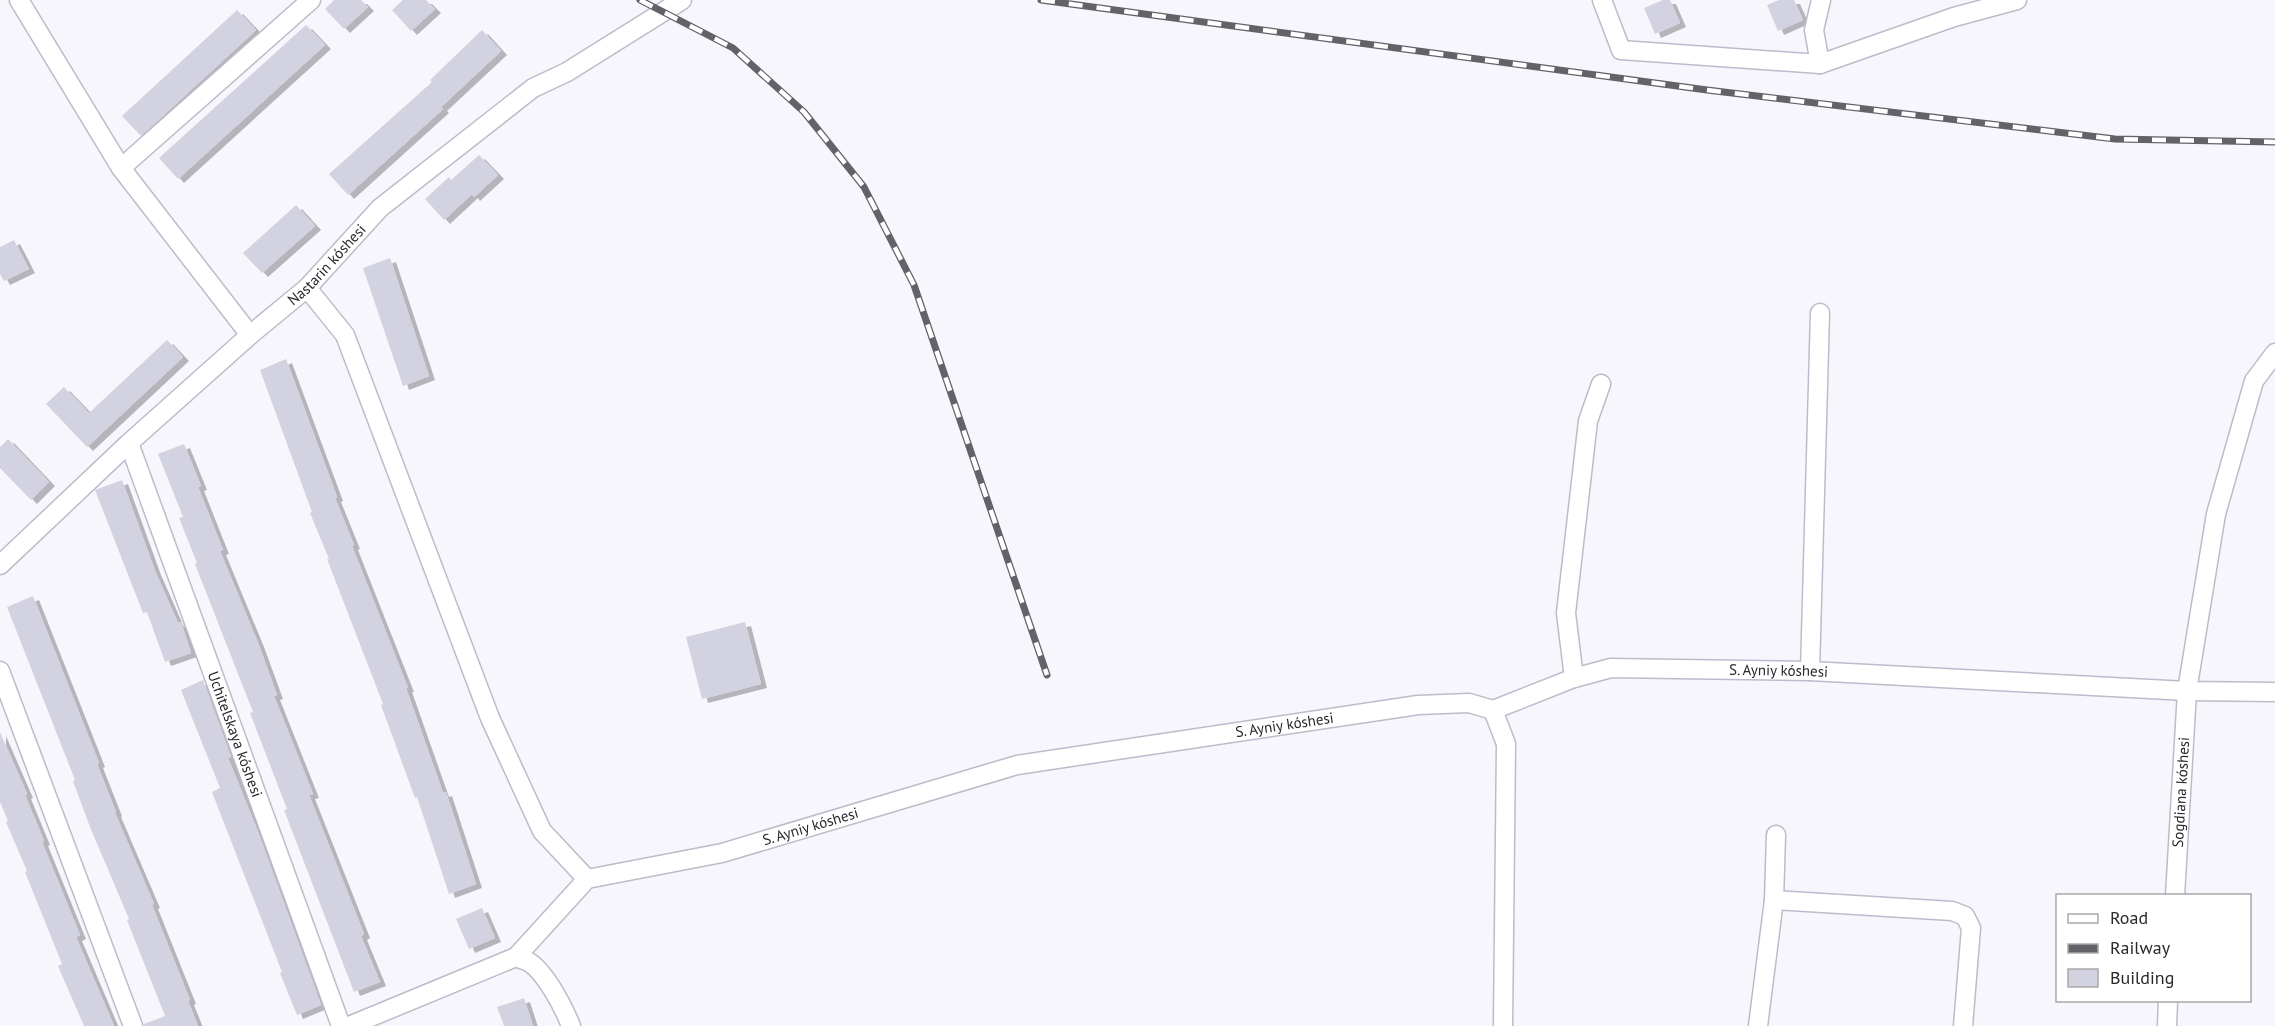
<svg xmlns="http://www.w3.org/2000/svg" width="2275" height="1026" viewBox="0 0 2275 1026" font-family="'PT Sans',sans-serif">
<defs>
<filter id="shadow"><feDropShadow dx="6" dy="4" stdDeviation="0" flood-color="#0004"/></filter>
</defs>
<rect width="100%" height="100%" fill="#f7f6fd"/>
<path fill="#d3d2e1" filter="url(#shadow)" d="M334,0H361L368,7L344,29L325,9Z
M403,0H426L435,9L411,31L392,10Z
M1663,0H1670L1680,23L1655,34L1644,8Z
M1779,0H1794L1803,20L1778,31L1767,5Z
M237,10L256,30L141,136L122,116Z
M306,25L325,45L178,179L159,158Z
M482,30L501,51L441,107L443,109L348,195L329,174L432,82L430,80Z
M479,155L498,175L474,197L472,194L444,220L425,199L449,177L451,180Z
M296,205L315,226L262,273L243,253Z
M14,240L29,269L4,281L0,274V247Z
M390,258L429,376L403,386L363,268Z
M167,340L183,357L87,447L46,404L64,387L89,413Z
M286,359L337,497L335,498L354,545L352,546L408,688H406L443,793L446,792L476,884L449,894L417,797L415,798L381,705L383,704L327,559H329L310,513L312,512L260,370Z
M8,439L49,482L31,500L0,468V447Z
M184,444L201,486L198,487L223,550L220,551L258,643L277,695L274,696L313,794L309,795L364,934L361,936L380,982L354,992L284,810L287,809L250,713L253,712L195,564L197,563L179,518L183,517L158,454Z
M122,480L155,571L178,623L181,622L191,653L165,662L147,612L143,613L95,490Z
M33,596L99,763L97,764L116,812L115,813L154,904L152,905L190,1000L188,1001L198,1026H144V1024L165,1016L127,920L129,919L90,827L73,781L75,780L7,607Z
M745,622L761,684L702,699L686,637Z
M203,680L231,757L228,758L258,832L321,1005L297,1015L280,973L282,972L212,792L220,788L181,690Z
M0,732L27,794L25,795L44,841L42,842L80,935L76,937L114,1026H84L58,966L62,964L25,872L27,871L6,822L8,821L0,802Z
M482,908L495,938L469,949L456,919Z
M524,998L533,1026H504L497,1007Z"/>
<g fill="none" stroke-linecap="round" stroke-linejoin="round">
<defs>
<g id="minor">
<path d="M19,0L121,168L250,335"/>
<path d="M1602,0L1621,50L1820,64L1954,17L2017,0"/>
<path d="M1820,64L1814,30L1821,0"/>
<path d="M121,168L311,0"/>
<path d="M307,288L345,335L490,718L542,831L587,879"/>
<path id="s1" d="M129,443L341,1026"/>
<path id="s2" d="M0,565L129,443L250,335L307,288L380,208L533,88L567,72L682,0"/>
<path d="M0,671L133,1026"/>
<path d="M1810,671L1820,313"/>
<path d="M1574,678L1566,613L1588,421L1601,384"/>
<path d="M1493,710L1506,744L1503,1026"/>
<path id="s3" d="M2175,896L2187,691L2216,514L2254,381L2275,353"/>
<path d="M1774,900L1952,911L1965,916L1971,928L1963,1026"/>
<path d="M516,957C520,959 525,960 529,962C546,973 564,1008 571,1026"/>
<path id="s4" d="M349,1026L516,957L587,879L722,853L1017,765L1418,705L1469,703L1493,710L1574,678L1611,668L1810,671L2187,691L2275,692"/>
<path d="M1758,1026L1774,900L1776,835"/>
<path d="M2167,1026L2168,1000"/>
</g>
</defs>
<use href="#minor" stroke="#bdbbcb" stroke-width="21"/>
<use href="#minor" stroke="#fff" stroke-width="18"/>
<defs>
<path id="rail" d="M640,0L733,48L804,112L864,187L914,285L1047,675
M1041,0L1707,90L2115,139L2275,142"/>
</defs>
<use href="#rail" stroke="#636268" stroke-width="7"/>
<use href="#rail" stroke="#fff" stroke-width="4.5" stroke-dasharray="14" stroke-linecap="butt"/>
</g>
<g text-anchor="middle" stroke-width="5" stroke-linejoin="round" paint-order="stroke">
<g font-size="15" fill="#28282d" stroke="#fff">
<text dy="5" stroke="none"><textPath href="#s2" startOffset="444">Nastarin kóshesi</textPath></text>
<text dy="5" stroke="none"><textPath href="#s4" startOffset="1506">S. Ayniy kóshesi</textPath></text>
<text dy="5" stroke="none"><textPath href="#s4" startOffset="1002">S. Ayniy kóshesi</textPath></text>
<text dy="5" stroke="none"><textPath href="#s1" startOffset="310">Uchitelskaya kóshesi</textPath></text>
<text dy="5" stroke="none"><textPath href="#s3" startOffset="104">Sogdiana kóshesi</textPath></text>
<text dy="5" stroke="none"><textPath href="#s4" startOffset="516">S. Ayniy kóshesi</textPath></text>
</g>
</g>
<rect x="2056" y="894" width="195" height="108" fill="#ffffff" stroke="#a9a9ab" stroke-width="1.5"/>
<rect x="2068" y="914" width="30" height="9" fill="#ffffff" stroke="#a9a9ab" stroke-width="1.5"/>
<text x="2110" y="924" font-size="18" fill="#28282d">Road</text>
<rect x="2068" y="944" width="30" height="9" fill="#636268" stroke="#a9a9ab" stroke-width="1.5"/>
<text x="2110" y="954" font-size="18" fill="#28282d">Railway</text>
<rect x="2068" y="969" width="30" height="18" fill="#d3d2e1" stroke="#a9a9ab" stroke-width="1.5"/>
<text x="2110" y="984" font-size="18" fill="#28282d">Building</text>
</svg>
